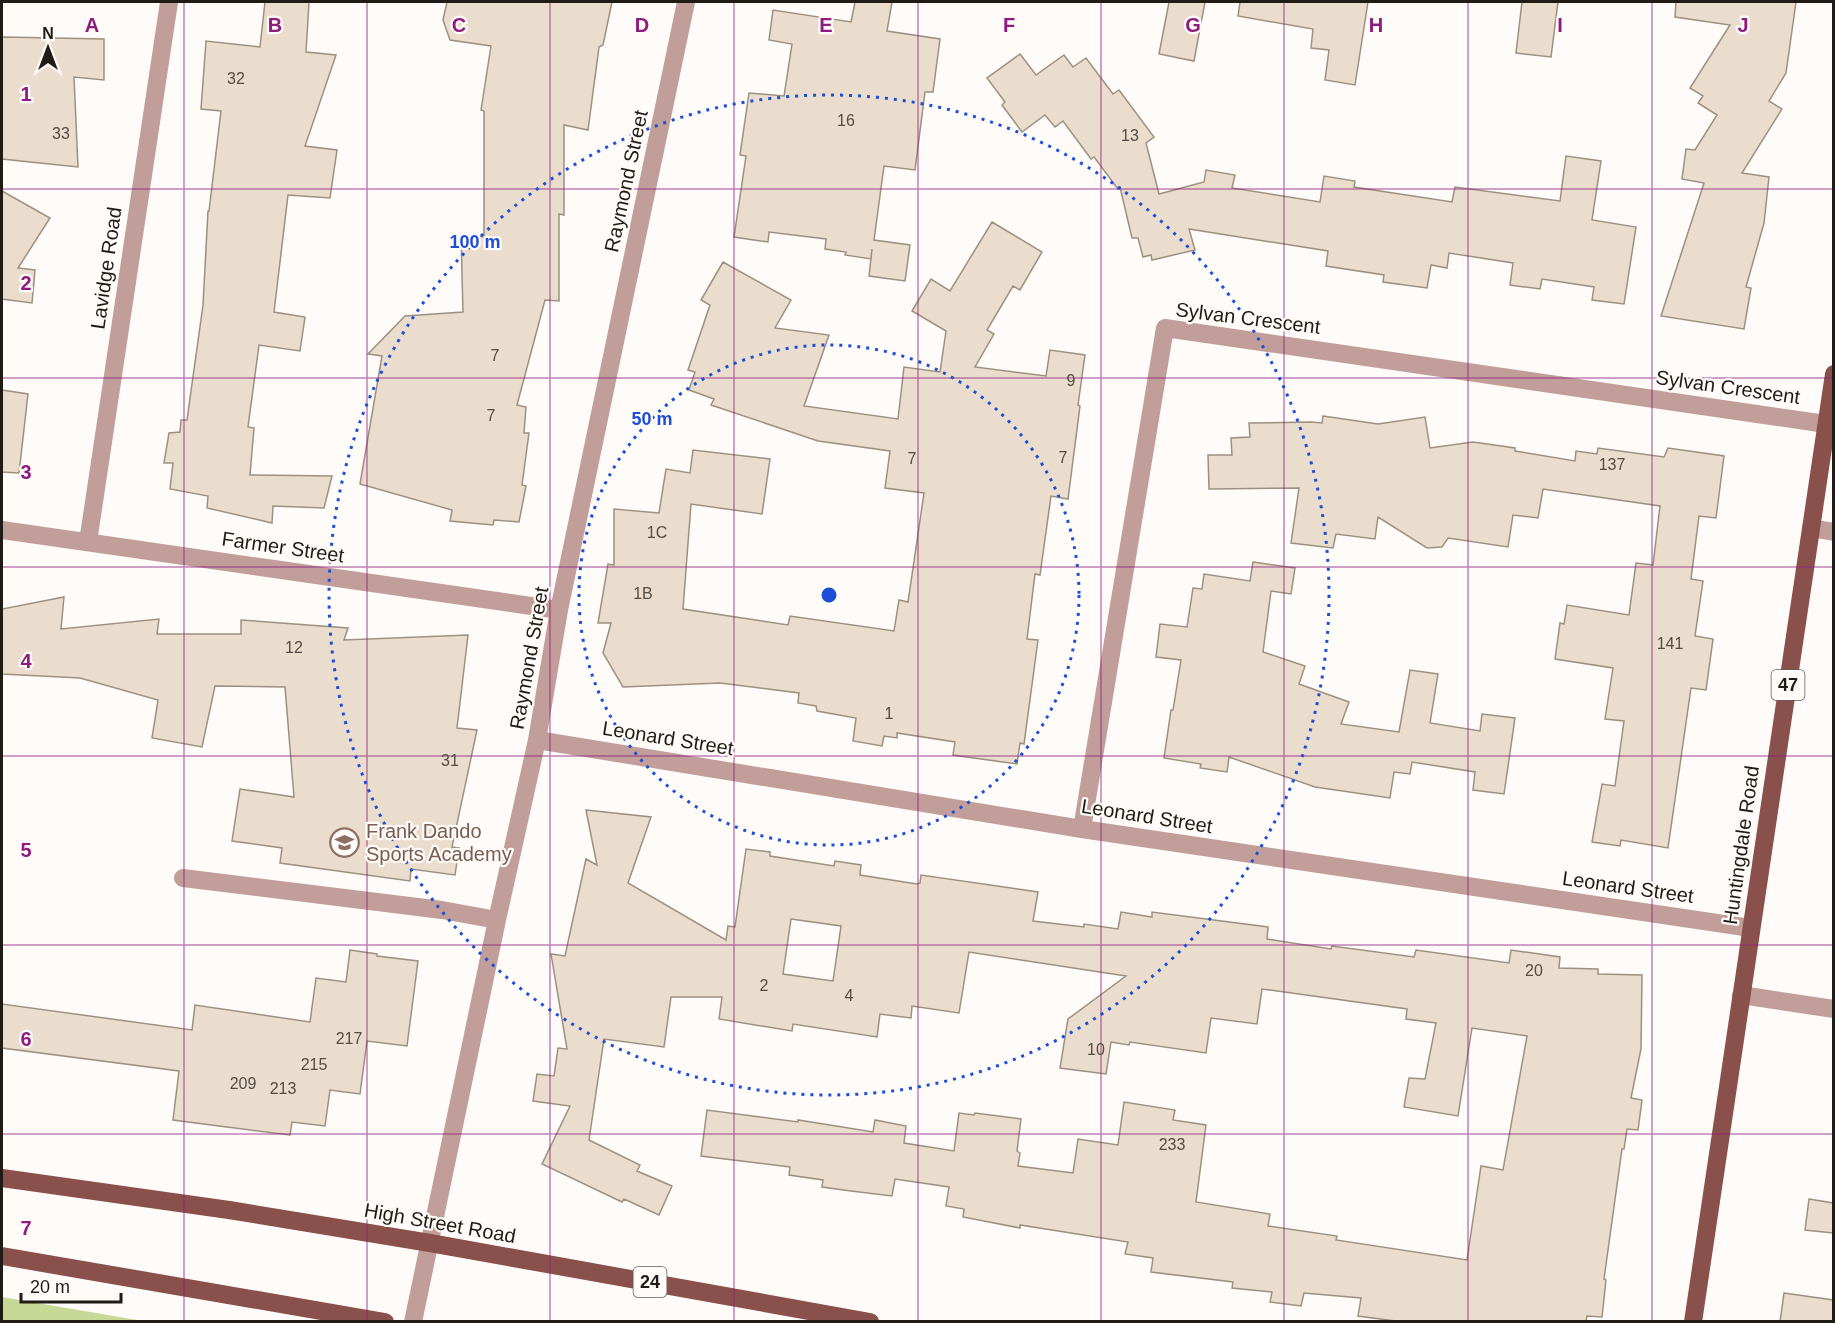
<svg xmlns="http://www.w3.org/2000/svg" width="1835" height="1323" viewBox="0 0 1835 1323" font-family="Helvetica,sans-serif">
<rect width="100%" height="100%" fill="#fefbf8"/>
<path fill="#c7d996" d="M2,1297L143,1321H2Z"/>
<path fill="#eaddcd" stroke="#9d9081" stroke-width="1.5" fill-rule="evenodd" d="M265,2H309L306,52L336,55L305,146L337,150L330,198L288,195L274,312L305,317L300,351L259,345L248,427L254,428L250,475L332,476L324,508L273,506L272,523L207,508L208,496L170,489L173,463H164L169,433L180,432L181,420H187L203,305L208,211H209L221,111L201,109L206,41L260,47Z
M447,2H612L603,45L599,47L588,130L564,125V215L559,214V301L545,300L517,405L526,407L524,433H529L522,485L526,486L519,522L494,520L493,525L450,521L452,510L360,484L382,356L368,354L405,316L463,312L461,235L484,237V111L481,110L491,46L450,40L443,20Z
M855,2H892L887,31L940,39L933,92H925L915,170L884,166L874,240L910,245L905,281L869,276L872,249L871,259L845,255L846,252L825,249L826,239L769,232L768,242L734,237L746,156L740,155L749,93L784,96L792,44L769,40L773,10L851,22Z
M1169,2H1205L1194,61L1159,54Z
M1240,2H1368L1355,85L1325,80L1329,50L1311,48L1313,29L1238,16Z
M1522,2H1558L1551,57L1516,53Z
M1676,2H1796L1786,73L1769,101L1782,109L1742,173L1769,177L1764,223L1746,287L1751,288L1744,329L1661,316L1704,183L1682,179L1686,149L1695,150L1717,115L1698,103L1703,96L1690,88L1730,25L1675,17Z
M2,37L104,39V80L74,77L78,167L2,159Z
M1020,54L1036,75L1064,55L1073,67L1086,58L1113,94L1119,90L1154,137L1146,143L1159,194L1204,182L1206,170L1235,175L1232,188L1320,202L1324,176L1355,181L1354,187L1452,202L1455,187L1560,201L1566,156L1601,161L1592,220L1636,227L1624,304L1592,300L1594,287L1542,279L1540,289L1510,285L1513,263L1449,253L1447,268L1431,265L1427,288L1383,282L1384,275L1326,266L1328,251L1189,229L1195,250L1152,260L1151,255L1143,257L1138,238H1132L1120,187L1118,189L1094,157L1091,159L1063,121L1055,127L1045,115L1022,132L1002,105L1005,102L987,78Z
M2,191L50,218L18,268L35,270L32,303L2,299Z
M992,222L1042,252L1020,290L1013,286L987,330L994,334L975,367L1046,376L1050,350L1085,355L1078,405L1080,406L1068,499L1051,496L1040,575L1035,574L1027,639L1038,640L1024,744L1020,743L1017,764L953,755L955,742L897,733V738L884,736L882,746L853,741L856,718L817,711L816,706L798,703L799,693L720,683L623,687L603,653L611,623H598L608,564L614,565V509L659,513L666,469L690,473L693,450L770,459L762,514L691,504L683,609L788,625L790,616L894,631L899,600L908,602L924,493L885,488L890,451L818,441L711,405L714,399L689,390L695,372L688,370L710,305L701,300L723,262L791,300L775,328L829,335L804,406L898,419L904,367L940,372L946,331L912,311L931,279L950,291Z
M2,390L28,394L19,473L2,472Z
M1323,416L1378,424L1425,417L1430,448L1473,442L1515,448V451L1575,461L1576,451L1597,454L1598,448L1664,457L1668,448L1724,456L1716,518L1699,516L1691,579L1703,581L1695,636L1713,639L1706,690L1691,688L1668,848L1621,840L1620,846L1592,842L1602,784L1615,786L1624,721L1605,719L1613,668L1555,659L1560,623L1564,624L1567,605L1629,615L1636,563L1653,565L1660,506L1543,489L1538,518L1513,515L1508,547L1448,538L1442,547L1427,548L1378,517L1375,539L1336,534L1333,548L1291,543L1299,488L1209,489L1208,455H1232L1231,438L1250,437L1249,423L1311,422L1322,423Z
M1253,562L1295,568L1291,594L1271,591L1263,652L1305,666L1299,684L1349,702L1341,724L1399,732L1410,670L1438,674L1430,723L1480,731L1482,714L1515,718L1504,794L1473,790L1475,772L1412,762L1410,774L1394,772L1390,798L1315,787L1229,757L1227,772L1200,768L1201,764L1164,758L1171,710H1173L1181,660L1156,657L1160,624L1187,627L1193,588L1202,589L1204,574L1250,581Z
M64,597L61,629L159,619L157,634H241V620L348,628L344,640L468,635L457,728L477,730L452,847L459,848L455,875L411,869L410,881L280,863L282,848L232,841L240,789L294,797L285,687L215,686L202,747L152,738L158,700L80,678L2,674V609Z
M586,810L651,817L628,883L726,940L728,926L735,927L746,849L770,852V856L834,866L835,861L861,865L860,875L917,884L920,883L921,875L1038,892L1033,921L1084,927V924L1118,929L1121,912L1152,917V912L1268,927L1267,939L1331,949L1332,946L1414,957L1416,950L1509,963L1511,950L1560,957L1559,968L1598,969V974L1642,975L1641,1049L1631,1098L1642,1100L1638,1130L1627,1129L1624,1149H1622L1604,1279L1606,1280L1602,1317L1587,1316L1586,1322H1403L1358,1316L1361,1298L1304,1293L1301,1306L1270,1302L1272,1292L1232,1288L1233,1282L1151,1272L1153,1258L1125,1254L1128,1242L1020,1225V1228L963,1217L964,1209L946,1206L949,1187L895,1179L892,1196L851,1191L822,1187L823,1180L789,1175L790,1167L701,1156L707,1110L798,1122V1120L873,1132L875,1120L906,1126L904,1143L954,1151L959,1113L974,1115L975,1113L1021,1119L1017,1151L1020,1153L1018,1166L1073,1173L1078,1139L1118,1145L1124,1102L1175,1110L1173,1120L1206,1125L1196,1202L1270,1214L1268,1226L1337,1236L1336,1240L1467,1260L1481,1166L1503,1170L1527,1036L1472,1028L1458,1116L1404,1107L1409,1078L1425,1079L1436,1023L1406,1019L1407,1009L1262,989L1257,1024L1211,1018L1206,1053L1130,1042L1129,1045L1111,1042L1106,1074L1060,1068L1068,1019L1126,976L969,952L959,1013L912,1006L911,1018L880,1014L877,1037L793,1024L792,1031L719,1019L722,997H671L664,1047L604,1039L589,1140L640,1165L637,1171L672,1186L659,1215L624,1199L622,1202L542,1164L570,1106L533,1101L537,1074L554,1076L558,1048L567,1049L551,954L565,956L586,859L597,865ZM791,919L841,926L833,981L783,974Z
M350,950L377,954V956L418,961L407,1046L367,1041L360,1094L330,1090L325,1126L292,1122L290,1135L173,1120L179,1071L2,1048V1004L192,1030L195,1005L310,1022L316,978L346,982Z
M1809,1199L1833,1203V1233L1805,1230Z
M1784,1293L1833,1300V1322H1780Z"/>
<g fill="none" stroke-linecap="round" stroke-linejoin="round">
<path stroke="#c19e9a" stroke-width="18" d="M1811,528L1834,532
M2,530L559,610
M88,542L169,2
M537,740L1082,829L1751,928
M1082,829L1165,328L1826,424
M183,878L442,910L497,920
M1741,995L1834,1009
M413,1322L497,920L537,740L559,610L686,2"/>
<path stroke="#8a504b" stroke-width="18" d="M2,1178L229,1210L430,1243L870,1322
M2,1256L385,1322
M1693,1322L1834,374"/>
</g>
<path fill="none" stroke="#8e1b7d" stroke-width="1.5" stroke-opacity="0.55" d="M184,2V1322M367,2V1322M550,2V1322M734,2V1322M918,2V1322M1101,2V1322M1284,2V1322M1468,2V1322M1652,2V1322M2,189H1834M2,378H1834M2,567H1834M2,756H1834M2,945H1834M2,1134H1834"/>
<g fill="none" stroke="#1d4ed8" stroke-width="3" stroke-dasharray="3 6">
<circle cx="829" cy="595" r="250"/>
<circle cx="829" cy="595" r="500"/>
</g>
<defs>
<symbol id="school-ring" viewBox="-11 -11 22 22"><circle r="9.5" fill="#fefbf8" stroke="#8d6e63" stroke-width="1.5"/><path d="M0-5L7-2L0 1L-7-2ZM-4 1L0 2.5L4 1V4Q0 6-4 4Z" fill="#8d6e63"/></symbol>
</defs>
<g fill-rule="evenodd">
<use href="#school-ring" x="328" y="826" width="33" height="33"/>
</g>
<g text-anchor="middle" stroke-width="4.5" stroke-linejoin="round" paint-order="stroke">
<g font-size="16" fill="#534c44">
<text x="236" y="84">32</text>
<text x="846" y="126">16</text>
<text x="61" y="139">33</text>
<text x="1130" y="141">13</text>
<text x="495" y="361">7</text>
<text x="1071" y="386">9</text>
<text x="491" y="421">7</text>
<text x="1063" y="463">7</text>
<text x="912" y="464">7</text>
<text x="1612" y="470">137</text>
<text x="657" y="538">1C</text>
<text x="643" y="599">1B</text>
<text x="1670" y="649">141</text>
<text x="294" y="653">12</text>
<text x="889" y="719">1</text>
<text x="450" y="766">31</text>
<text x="1534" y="976">20</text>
<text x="764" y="991">2</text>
<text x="849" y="1001">4</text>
<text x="349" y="1044">217</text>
<text x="1096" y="1055">10</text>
<text x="314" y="1070">215</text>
<text x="243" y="1089">209</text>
<text x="283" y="1094">213</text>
<text x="1172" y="1150">233</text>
</g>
<g fill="#fefbf8" stroke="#635e5a" stroke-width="1.5">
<rect x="1771.5" y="670" width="33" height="30" rx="4.5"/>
<rect x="633.5" y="1267" width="33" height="30" rx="4.5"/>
</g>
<g font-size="18" font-weight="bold" fill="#211b16">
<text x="1788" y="691">47</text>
<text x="650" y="1288">24</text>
</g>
<g font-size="20" fill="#211b16" stroke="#fefbf8">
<text transform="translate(626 181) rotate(-78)" y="7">Raymond Street</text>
<text transform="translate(106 268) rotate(-82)" y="7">Lavidge Road</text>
<text transform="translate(1248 318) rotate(7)" y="7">Sylvan Crescent</text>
<text transform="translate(1728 387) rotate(8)" y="7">Sylvan Crescent</text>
<text transform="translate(283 547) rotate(8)" y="7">Farmer Street</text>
<text transform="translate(529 658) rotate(-80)" y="7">Raymond Street</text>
<text transform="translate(668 738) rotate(9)" y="7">Leonard Street</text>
<text transform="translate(1147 816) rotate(9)" y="7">Leonard Street</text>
<text transform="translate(1741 845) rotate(-82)" y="7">Huntingdale Road</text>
<text transform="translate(1628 887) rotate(8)" y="7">Leonard Street</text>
<text transform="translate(440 1223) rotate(10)" y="7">High Street Road</text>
</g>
<g font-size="20" fill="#785e54" stroke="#fefbf8" text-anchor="start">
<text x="366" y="838">Frank Dando<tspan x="366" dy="23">Sports Academy</tspan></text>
</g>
</g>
<g font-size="20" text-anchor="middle" font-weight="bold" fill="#8e1b7d" stroke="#fefbf8" stroke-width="4.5" stroke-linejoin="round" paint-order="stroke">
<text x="92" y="32">A</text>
<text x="275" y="32">B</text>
<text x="459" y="32">C</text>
<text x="642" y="32">D</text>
<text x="826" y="32">E</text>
<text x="1009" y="32">F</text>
<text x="1193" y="32">G</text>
<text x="1376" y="32">H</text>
<text x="1560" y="32">I</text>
<text x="1743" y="32">J</text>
<text x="26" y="101">1</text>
<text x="26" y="290">2</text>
<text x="26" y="479">3</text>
<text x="26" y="668">4</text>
<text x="26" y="857">5</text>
<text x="26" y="1046">6</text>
<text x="26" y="1235">7</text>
</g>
<circle cx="829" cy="595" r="9" fill="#1d4ed8" stroke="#fefbf8" stroke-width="3"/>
<g font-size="18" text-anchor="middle" font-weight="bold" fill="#1d4ed8" stroke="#fefbf8" stroke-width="4.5" stroke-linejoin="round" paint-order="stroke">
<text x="475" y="248">100 m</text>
<text x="652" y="425">50 m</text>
</g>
<rect width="1835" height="1323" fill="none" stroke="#211b16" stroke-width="6"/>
<g transform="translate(48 48)" stroke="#fefbf8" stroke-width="4.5" paint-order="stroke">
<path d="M0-4.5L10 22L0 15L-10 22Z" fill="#211b16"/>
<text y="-9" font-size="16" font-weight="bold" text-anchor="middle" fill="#211b16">N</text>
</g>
<path d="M21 1293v9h100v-9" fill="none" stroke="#211b16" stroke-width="3"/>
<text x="30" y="1293" font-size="18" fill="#211b16" stroke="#fefbf8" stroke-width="4.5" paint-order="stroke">20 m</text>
</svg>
